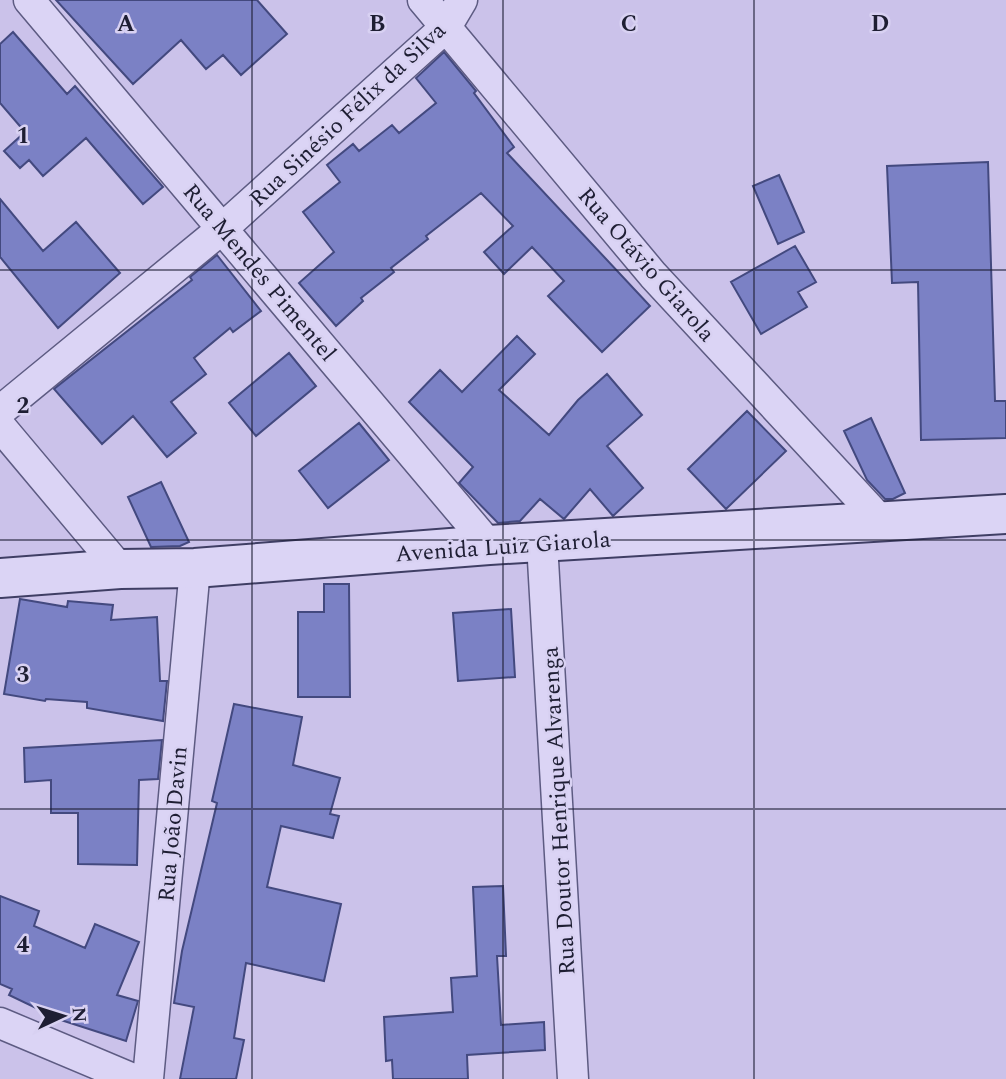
<svg xmlns="http://www.w3.org/2000/svg" width="1006" height="1079" viewBox="0 0 1006 1079" font-family="Spectral,serif">
<rect width="100%" height="100%" fill="#cbc2ea"/>
<path fill="#7b81c5" stroke="#43497f" stroke-width="2" d="M56,0H257L287,34L241,75L223,55L206,69L181,40L133,84Z
M13,32L67,94L75,86L163,187L143,204L86,138L43,176L29,160L20,168L4,151L25,132L0,103V44Z
M444,52L476,91L474,93L514,147L507,153L650,306L602,352L548,296L564,281L532,247L504,274L484,252L513,226L481,193L426,236L428,239L391,268L394,272L361,298L363,301L336,326L299,283L334,252L303,212L340,182L327,165L353,144L359,151L392,125L399,133L436,103L416,78Z
M988,162L995,401H1006V438L921,440L918,282L892,283L887,166Z
M779,175L804,232L778,244L753,186Z
M0,199L43,251L76,222L120,273L58,328L0,257Z
M795,246L816,282L798,292L807,307L761,334L731,282Z
M217,255L261,311L233,332L230,328L194,358L206,374L171,402L196,433L167,457L133,416L102,444L54,389L192,280L190,277Z
M517,336L535,354L499,390L549,435L578,400L607,374L642,415L607,446L643,488L613,516L590,489L564,519L540,499L520,521L498,523L459,483L473,467L409,402L440,370L462,392Z
M289,353L316,386L256,436L229,403Z
M747,411L786,451L726,509L688,469Z
M871,418L905,493L893,499H885L867,480L844,431Z
M359,423L389,460L328,508L299,471Z
M161,482L189,542L180,546L151,547L128,497Z
M324,584H349L350,697H298V612H324Z
M20,599L67,607L68,601L113,605L111,620L157,617L160,681H167L163,721L87,708V702L46,699L45,701L4,694Z
M511,609L515,677L458,681L453,613Z
M234,704L302,717L293,765L340,778L330,814L339,816L333,838L281,826L267,887L341,904L324,981L246,963L234,1038L244,1040L236,1079H180L194,1007L174,1003L182,951L217,803L212,801Z
M162,740L158,779L139,780L137,865L78,864V813H51V780L25,782L24,748Z
M503,886L506,956H497L501,1025L544,1022L545,1050L467,1055L468,1079H393L392,1060L386,1061L384,1017L453,1012L451,978L477,976L473,887Z
M0,896L39,911L34,926L85,948L95,924L139,942L117,995L138,1001L126,1041L61,1020L9,995L12,989L0,984Z"/>
<g fill="none" stroke-linecap="round" stroke-linejoin="round">
<defs>
<path id="street" d="M29,0L489,545
M423,0L653,275L880,520
M0,411L223,228L446,27L462,0
M0,426L120,569
M542,543L573,1079
M0,1023L133,1079
M148,1079L195,568"/>
<path id="secondary" d="M0,578L120,569L195,568L489,545L1006,514"/>
</defs>
<use href="#street" stroke="#5d5b82" stroke-width="33"/>
<use href="#secondary" stroke="#3f3e64" stroke-width="42"/>
<use href="#street" stroke="#dbd4f5" stroke-width="30"/>
<use href="#secondary" stroke="#dbd4f5" stroke-width="38"/>
</g>
<path fill="none" stroke="#1e1e33" stroke-width="2" stroke-opacity="0.55" d="M252,0V1079M503,0V1079M754,0V1079M0,270H1006M0,540H1006M0,809H1006"/>
<g text-anchor="middle" stroke-width="5" stroke-linejoin="round" paint-order="stroke">
<g font-size="23" fill="#1e1e33" stroke="#d8d1f2">
<text transform="translate(347 114) rotate(-43)" y="8">Rua Sinésio Félix da Silva</text>
<text transform="translate(647 264) rotate(49)" y="8">Rua Otávio Giarola</text>
<text transform="translate(260 272) rotate(50)" y="8">Rua Mendes Pimentel</text>
<text transform="translate(503 546) rotate(-4)" y="8">Avenida Luiz Giarola</text>
<text transform="translate(558 811) rotate(-93)" y="8">Rua Doutor Henrique Alvarenga</text>
<text transform="translate(172 824) rotate(-85)" y="8">Rua João Davin</text>
</g>
</g>
<g font-size="23" text-anchor="middle" font-weight="bold" fill="#1e1e33" stroke="#d8d1f2" stroke-width="5" stroke-linejoin="round" paint-order="stroke">
<text x="126" y="31">A</text>
<text x="377" y="31">B</text>
<text x="629" y="31">C</text>
<text x="880" y="31">D</text>
<text x="23" y="143">1</text>
<text x="23" y="413">2</text>
<text x="23" y="682">3</text>
<text x="23" y="952">4</text>
</g>
<g transform="translate(63 1016) rotate(86)" stroke="#d8d1f2" stroke-width="5" paint-order="stroke">
<path d="M0-5L12 26L0 18L-12 26Z" fill="#1e1e33"/>
<text y="-10" font-size="19" font-weight="bold" text-anchor="middle" fill="#1e1e33">N</text>
</g>
</svg>
